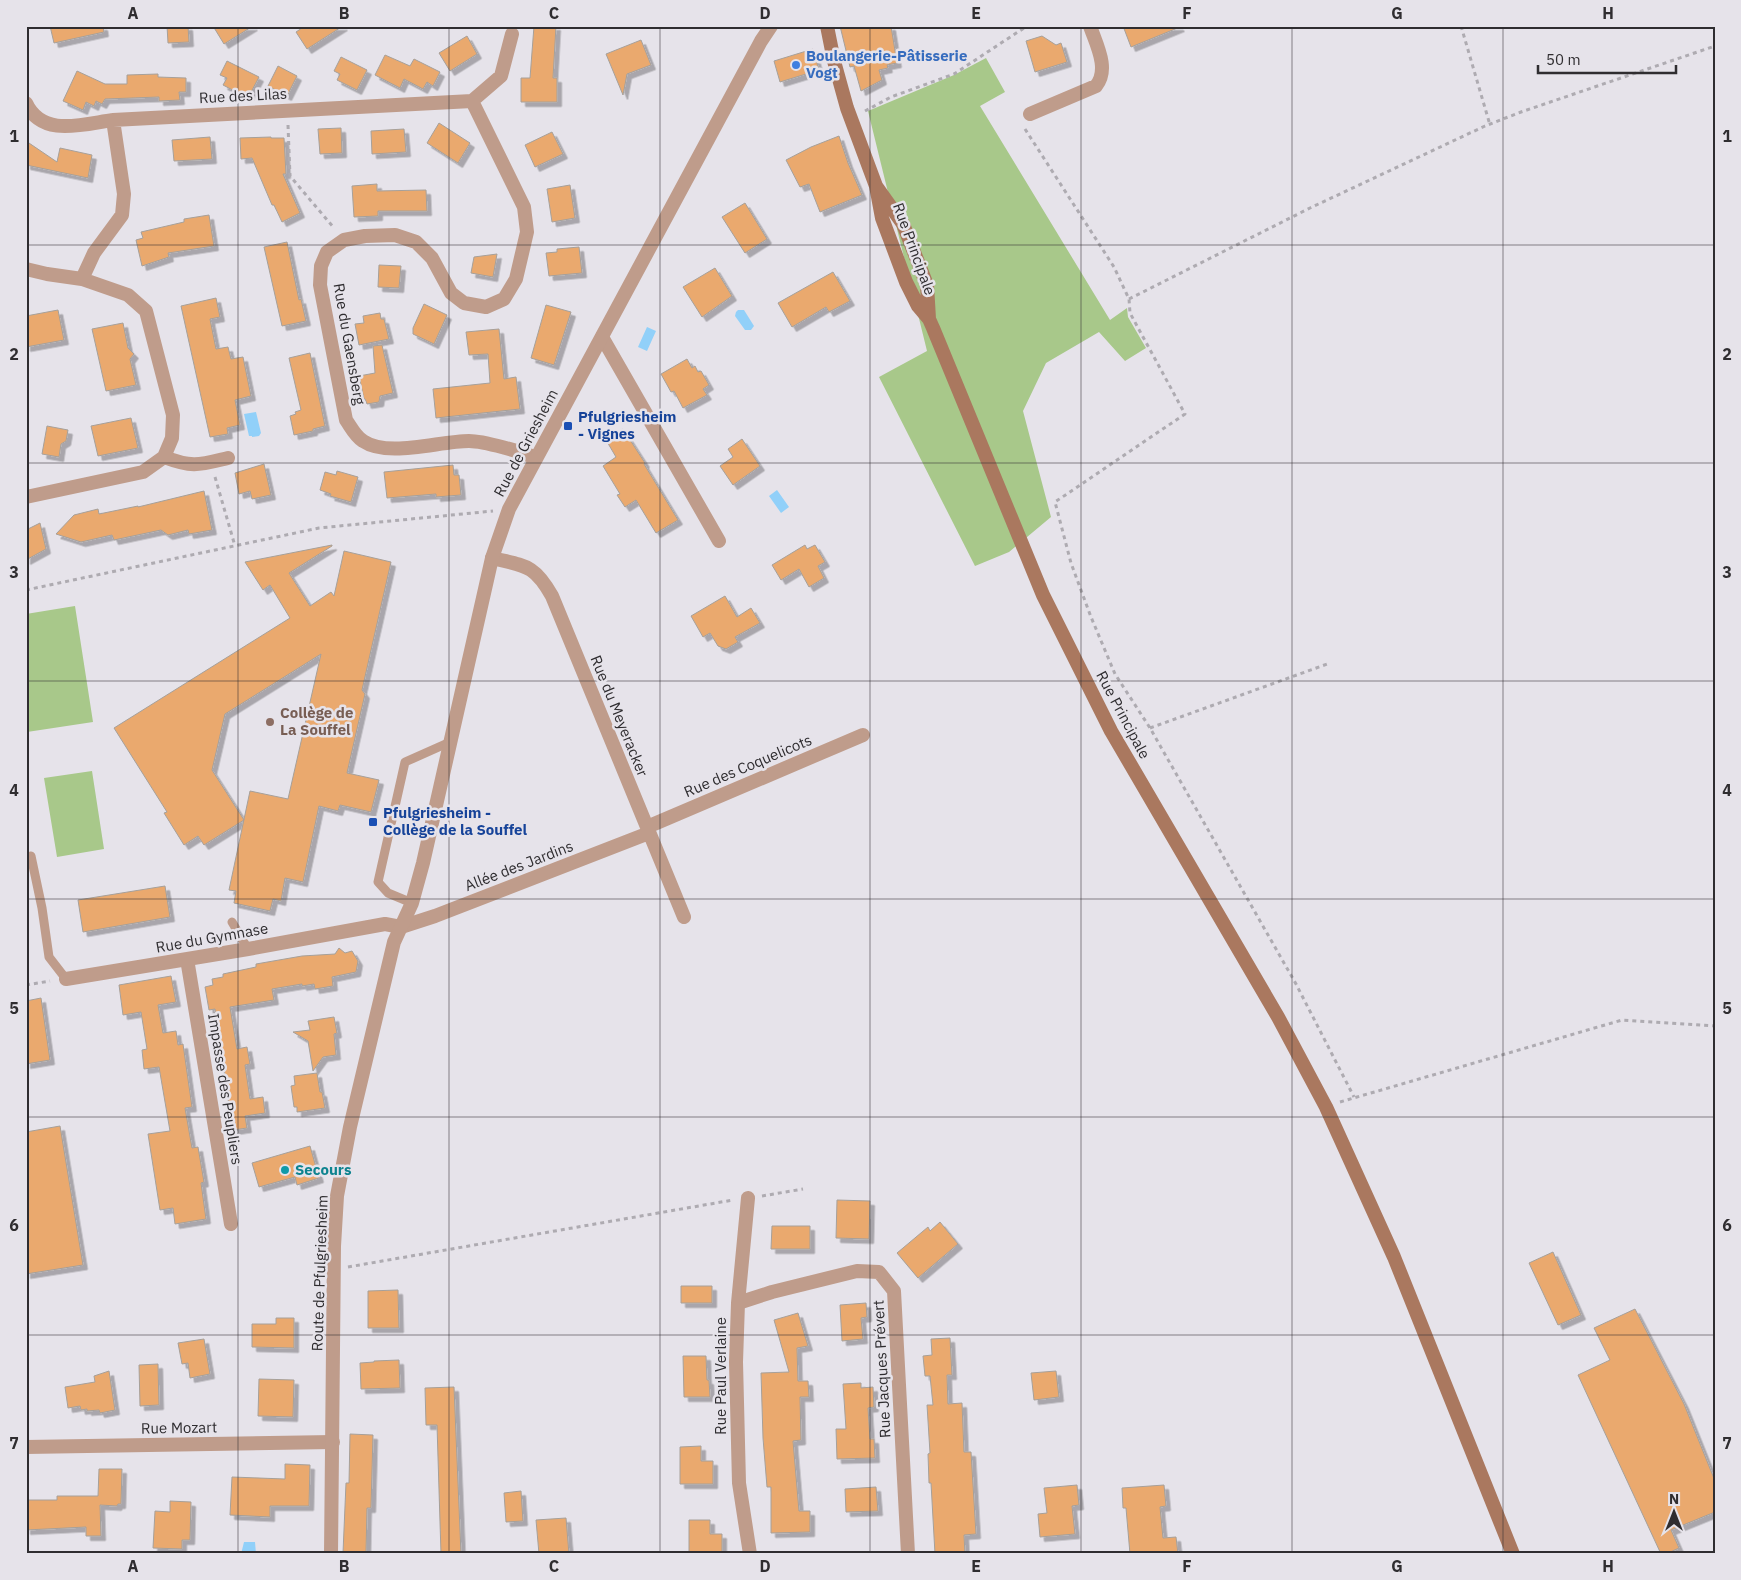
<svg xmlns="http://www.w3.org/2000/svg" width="1741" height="1580" viewBox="0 0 1741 1580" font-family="'IBM Plex Sans',sans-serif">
<defs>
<filter id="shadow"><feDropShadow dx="4.5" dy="4.5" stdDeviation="0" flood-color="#0004"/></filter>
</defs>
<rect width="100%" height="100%" fill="#e6e3ea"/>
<path fill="#a8c88a" d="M986,58L1005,92L980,106L1110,320L1127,308L1128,317L1146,348L1125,361L1099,332L1046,363L1023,411L1051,517L1009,552L975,566L879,377L927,351L868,111L954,75Z
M75,606L93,722L27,732L26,614Z
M92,771L104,849L57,857L44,778Z"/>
<path fill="#91d0f9" d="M738,310H744L754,326L751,330H745L735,316L736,312Z
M647,327L656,331L647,351L638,347Z
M256,412L261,433L259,436L252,437V436H249L244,414Z
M777,490L789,507L781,513L769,496Z
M244,1542H255L256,1554H241Z"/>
<path fill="#eaa96e" stroke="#a6a09a" filter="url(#shadow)" d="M50,26H103L104,32L54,43Z
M167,26H188L189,42L168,43Z
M213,26H253L224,44Z
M305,26H343L307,49L296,32Z
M534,26H556L553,78H557V102H521V78H530Z
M840,26H891L897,63L887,65L888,68L879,70L882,80L861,91L854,66L850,67Z
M1123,26H1179L1180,27L1131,47Z
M467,36L477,54L450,71L439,53Z
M1042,36L1056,45L1061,43L1067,62L1035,72L1026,41Z
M641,40L651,65L627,74L623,95L606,54Z
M813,49L819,70L780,82L774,61Z
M385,55L410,66L414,59L440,72L433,86L427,82L423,89L404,79L400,88L375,75Z
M341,57L367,70L357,90L337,80L340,74L334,71Z
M227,61L259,77L249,96L243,93L242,95L223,85L227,78L220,75Z
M278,66L297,76L287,96L268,86Z
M77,71L105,84H127V75L158,74V77L186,78V92H179L180,100L159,101V97L105,99L102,104L96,101L94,106L86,102L83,110L63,101Z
M439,123L470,143L458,163L427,143Z
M341,128L342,153L320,154L318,129Z
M404,129L406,152L372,154L371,131Z
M552,132L563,154L535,167L525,145Z
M839,136L848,163L862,195L820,212L809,184L800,187L786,160L811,147Z
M210,137L212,159L174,161L172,140Z
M271,137V138H284L286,174H283L300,213L282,222L274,205H272L252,158L241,159L240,138Z
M26,141L57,162L60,148L92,155L88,178L26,165Z
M377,184V191L426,190L427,211H378V216L354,217L352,186Z
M570,185L575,218L552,222L547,189Z
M745,203L767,239L745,253L722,217Z
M209,215L214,246L168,253L169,257L142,266L136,240L143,238L141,232L184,222V219Z
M287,242L299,300L301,299L306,321L282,326L264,247Z
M579,247L582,273L549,276L546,253L557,252V249Z
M497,254L493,277L471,273L474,257Z
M379,265L401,266L399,288L378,287Z
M715,268L732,296L702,317L683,287Z
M833,272L850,301L829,312L826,307L792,327L778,303Z
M216,298L220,317L210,319L216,349L228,347L231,359L243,357L251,396L235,400L240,425L227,428L228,434L210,437L181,306Z
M424,304L447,315L434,344L413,334V328Z
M546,305L571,312L554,365L531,358Z
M58,310L64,340L26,347V316Z
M380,313L381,319H384L389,339L359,345L355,324L364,323L363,316Z
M123,323L128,348L134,354L130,359L136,385L106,391L92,329Z
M499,329L504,379L516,377L520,409L436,418L433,389L490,383L488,354L469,355L466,332Z
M382,345L393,393L380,396L379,402L367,404L365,399H364L359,376L375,373L373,346Z
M310,353L325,426L313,429V431L294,435L290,416L296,414L295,412L301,410L289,358Z
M687,359L692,368L695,366L698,372L701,371L709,385L703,389L707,395L683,408L674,391L671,392L661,374Z
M131,418L138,448L98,456L91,426Z
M47,426L68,430L66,441L61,444L59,457L42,454Z
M623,429L645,463L644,464L678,520L656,533L636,500L625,507L617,495L620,494L603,466L616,457L606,440Z
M742,439L760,466L733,485L720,466L733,457L728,449Z
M264,464L271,495L252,499L250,491L239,494L235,473Z
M453,465L454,475H459L461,495L436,497V494L387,498L384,472Z
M337,471L358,477L351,502L330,496L331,494L320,490L325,472L336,475Z
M204,491L212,530L189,534L188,530L168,535L161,530L114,540L112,535L81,542L56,534L74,515L98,509L99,514L138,506V507Z
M40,523L46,549L26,560V530Z
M332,545V546L289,573L310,606L331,592L334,596L344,551L391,562L362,690L365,694L347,773L379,780L371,812L340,805L338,811L319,806L303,882L285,878L281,901L273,899L270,911L234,903L236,891L229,890L250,791L288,799L321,654L225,714L212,770L244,820L204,845L198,836L184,845L164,813L167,812L114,728L290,618L270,585L263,590L245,562Z
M805,545L807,549L815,545L825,562L818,566L824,578L809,587L799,569L781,580L772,565Z
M725,596L737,617L751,608L760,623L735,637L738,642L726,649L718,646L710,633L703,637L691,616Z
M165,886L170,917L83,932L78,900Z
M339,948L345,953L352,951L358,961L356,972L332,977L333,986L315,989L314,984L302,986V984L272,989L274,1000L230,1007L237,1049L247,1047L250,1064L245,1065L250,1099L263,1097L265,1113L245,1116L247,1128L227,1131L225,1114L230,1113L224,1069L219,1070L216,1052L221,1051L215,1009L209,1010L205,987L213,985L212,979L223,977V974L256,967V964L302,956L335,954Z
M171,976L176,1002L158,1005L163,1033L176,1031L178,1045L183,1044L192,1107L185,1108L192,1148L198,1147L204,1182L201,1183L206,1219L175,1224L173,1208L160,1210L148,1134L170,1131L159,1067L144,1069L142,1050L147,1049L141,1012L123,1015L119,985Z
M41,998L50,1060L26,1064V1001Z
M334,1017L337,1033L334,1034L336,1055L323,1057L313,1071L308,1041L293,1032L310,1030L308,1021Z
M317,1073L320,1092H322L325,1108L297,1112V1107H294L291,1086L295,1085L294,1076Z
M60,1126L83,1265L26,1274V1132Z
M310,1146L319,1178L297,1185L295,1177L259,1187L252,1163Z
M837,1200L870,1201L869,1239L836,1238Z
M940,1222L958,1244L918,1278L897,1253L928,1227L930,1231Z
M772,1226H810V1249H771Z
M1553,1252L1581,1315L1558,1325L1529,1263Z
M681,1286H712V1303H681Z
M398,1290L399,1328H368V1291Z
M866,1303L867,1317L861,1318L863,1339L842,1341L840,1305Z
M1635,1309L1684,1404L1715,1481V1512L1671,1530L1679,1548L1666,1554H1661L1578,1375L1610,1360L1594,1328Z
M798,1313L808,1346L797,1348L798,1381H808L809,1397H800L801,1440L793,1441L799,1511H810V1532L771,1533V1487H767L763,1438L761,1373L789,1372L774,1320Z
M276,1318H294V1348L252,1347V1324H276Z
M950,1338L952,1375H947L948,1404L962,1403L964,1452H971L976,1534L964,1535L965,1554H935L931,1483H929L928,1454L930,1453L927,1405H933L930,1376H925L923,1356L932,1355L931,1339Z
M204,1339L210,1374L190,1378L188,1363L182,1364L178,1343Z
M683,1356H706L707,1380H709L710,1397H684Z
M399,1360L400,1388L361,1389L360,1363L374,1362V1361Z
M158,1364L159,1405L140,1406L139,1365Z
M109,1371L115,1410L100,1413L99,1410L87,1411V1409L81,1410L80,1406L68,1408L65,1387L95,1382L94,1376Z
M1056,1371L1059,1397L1034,1400L1031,1373Z
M259,1379L294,1380L293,1417L258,1416Z
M861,1383V1388L873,1387L874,1407L868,1408L870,1439H874L875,1458L837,1459L836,1429H846L843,1384Z
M454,1387L461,1554H441L437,1425H426L425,1388Z
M350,1434L373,1435L371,1508H367L366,1553H343L346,1483H349Z
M701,1446V1461H713V1484H680V1447Z
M285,1464L310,1465L309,1506H270V1517L230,1515L232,1477L285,1479Z
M99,1469H122L121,1504H118L117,1506L100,1505L101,1536H86V1527L26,1530V1500H57V1496H98Z
M1077,1485L1079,1505L1072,1506L1075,1534L1040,1537L1038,1514L1047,1513L1044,1488Z
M1164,1485L1166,1506L1160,1507L1163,1538L1176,1537L1178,1554H1130L1126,1508H1123L1122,1488Z
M876,1487L878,1511L846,1512L845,1489Z
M521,1491L523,1521L506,1522L504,1493Z
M170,1501L191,1502L190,1540H182V1549L153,1548L155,1511L170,1512Z
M566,1518L569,1554H539L536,1520Z
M689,1520H710V1534H722V1554H689Z"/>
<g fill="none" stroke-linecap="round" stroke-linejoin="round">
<path stroke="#aeabb1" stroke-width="3" stroke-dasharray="4 4" stroke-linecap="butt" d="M1461,26L1490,125
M865,111L891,97L954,74L1027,26
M288,125L290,176L334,228
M1025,129L1114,267L1129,299L1130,313L1185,414L1055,502L1071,563L1091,617L1115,674L1150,728L1296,984L1354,1097
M1129,299L1310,208L1485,126L1521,112L1715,46
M215,477L235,546
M26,590L319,528L493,511
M1150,728L1330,663
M26,985L50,981
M1340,1102L1622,1020L1715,1026
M762,1196L803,1189
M348,1267L733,1200"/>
<path stroke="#bf9c8b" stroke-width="9" d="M31,856L42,908L49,957L66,979
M412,903L388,893L378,882L405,762L450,742
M232,922L248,949"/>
<path stroke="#bf9c8b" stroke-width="14" d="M472,101L524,207L527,232L516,279L504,299L486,307L464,303L451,293L432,258L416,242L395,235L365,236L344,240L327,252L321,266L320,285L346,420C351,427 355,436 363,441C388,458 439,441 469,441C483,441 523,452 536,458
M472,101L501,76L512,34
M26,103C42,138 83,124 113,120L472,101
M1030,114L1096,86C1110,69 1096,44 1090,26
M26,269L47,274L82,279L128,295L146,311L173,415L172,438L164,457L143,472L26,497
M82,279L94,253L122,215L124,194L113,120
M602,337L719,541
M164,457C193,468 199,465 228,458
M492,558C525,566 534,564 552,596L684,917
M647,827L863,735
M187,959L231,1224
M66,979L248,949L385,924L401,927L435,916L649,833
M748,1198L738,1303L736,1362L739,1483L750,1554
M738,1303L772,1292L857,1271L879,1272L894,1291L908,1554
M26,1447L333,1442"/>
<path stroke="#bf9c8b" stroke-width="14" d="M331,1554L334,1246L337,1196L350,1127L394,942L412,903L423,863L492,558L509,509L761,41L771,26"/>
<path stroke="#aa785f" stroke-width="14" d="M827,26L834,61L847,108L876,186L882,218L906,282L918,306L929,319
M876,186L903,224L927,285L929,319L933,328L1043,595L1111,731L1278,1017L1326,1107L1394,1257L1513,1554"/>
</g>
<path fill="none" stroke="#2f2d30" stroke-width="1" stroke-opacity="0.55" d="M238,26V1554M449,26V1554M660,26V1554M870,26V1554M1081,26V1554M1292,26V1554M1503,26V1554M26,245H1715M26,463H1715M26,681H1715M26,899H1715M26,1117H1715M26,1335H1715"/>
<circle fill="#3f7fe0" stroke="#e6e3ea" stroke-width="2" cx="796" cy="65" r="5"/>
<g fill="#1a4fb4" stroke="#e6e3ea" stroke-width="2">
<rect x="563" y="421" width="10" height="10" rx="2.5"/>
<rect x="368" y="817" width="10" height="10" rx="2.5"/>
</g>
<circle fill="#8d6e63" stroke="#e6e3ea" stroke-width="2" cx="270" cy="722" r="5"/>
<circle fill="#0f9aa8" stroke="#e6e3ea" stroke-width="2" cx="285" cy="1170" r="5"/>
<g text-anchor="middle" stroke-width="5" stroke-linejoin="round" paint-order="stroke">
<g font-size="15" font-weight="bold" fill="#366cbe" stroke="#e6e3ea" text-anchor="start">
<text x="806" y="61">Boulangerie-Pâtisserie<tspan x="806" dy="17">Vogt</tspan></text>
</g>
<g font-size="15" fill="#2f2d30" stroke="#e6e3ea">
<text transform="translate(243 96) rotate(-3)" y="5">Rue des Lilas</text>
<text transform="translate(914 249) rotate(70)" y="5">Rue Principale</text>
<text transform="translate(349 344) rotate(80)" y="5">Rue du Gaensberg</text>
<text transform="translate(526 443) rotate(-62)" y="5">Rue de Griesheim</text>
<text transform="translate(1123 715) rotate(62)" y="5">Rue Principale</text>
<text transform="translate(619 716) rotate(68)" y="5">Rue du Meyeracker</text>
<text transform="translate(748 766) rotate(-23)" y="5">Rue des Coquelicots</text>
<text transform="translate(519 866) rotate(-21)" y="5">Allée des Jardins</text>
<text transform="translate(212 938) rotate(-10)" y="5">Rue du Gymnase</text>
<text transform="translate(225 1089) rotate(81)" y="5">Impasse des Peupliers</text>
<text transform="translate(320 1273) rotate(-88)" y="5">Route de Pfulgriesheim</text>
<text transform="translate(882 1369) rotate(-93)" y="5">Rue Jacques Prévert</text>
<text transform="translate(721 1376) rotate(-90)" y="5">Rue Paul Verlaine</text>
<text transform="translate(179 1428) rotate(-1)" y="5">Rue Mozart</text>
</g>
<g font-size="15" font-weight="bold" fill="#164399" stroke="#e6e3ea" text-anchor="start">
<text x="578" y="422">Pfulgriesheim<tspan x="578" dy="17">- Vignes</tspan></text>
<text x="383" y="818">Pfulgriesheim -<tspan x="383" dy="17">Collège de la Souffel</tspan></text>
</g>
<g font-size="15" font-weight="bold" fill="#785e54" stroke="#e6e3ea" text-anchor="start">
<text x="280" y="718">Collège de<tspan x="280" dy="17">La Souffel</tspan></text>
</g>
<g font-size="15" font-weight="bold" fill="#0d838f" stroke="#e6e3ea" text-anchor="start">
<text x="295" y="1175">Secours</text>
</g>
</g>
<rect width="1741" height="1580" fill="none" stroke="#e6e3ea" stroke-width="55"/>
<g transform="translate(1674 1512)" stroke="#e6e3ea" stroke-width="4" paint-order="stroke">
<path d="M0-4L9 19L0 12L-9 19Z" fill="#2f2d30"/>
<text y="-8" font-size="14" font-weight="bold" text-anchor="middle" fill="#2f2d30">N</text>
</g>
<path d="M1538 65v8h138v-8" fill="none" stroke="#2f2d30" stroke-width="2.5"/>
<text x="1546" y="65" font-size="15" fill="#2f2d30" stroke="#e6e3ea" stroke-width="4" paint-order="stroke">50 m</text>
<rect x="28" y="28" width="1686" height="1524" fill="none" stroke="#2f2d30" stroke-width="2"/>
<g font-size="16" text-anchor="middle" font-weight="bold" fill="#2f2d30">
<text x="133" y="19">A</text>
<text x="344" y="19">B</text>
<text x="554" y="19">C</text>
<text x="765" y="19">D</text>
<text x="976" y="19">E</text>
<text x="1187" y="19">F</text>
<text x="1397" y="19">G</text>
<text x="1608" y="19">H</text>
<text x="14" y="142">1</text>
<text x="1727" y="142">1</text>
<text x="14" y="360">2</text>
<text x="1727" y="360">2</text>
<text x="14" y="578">3</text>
<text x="1727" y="578">3</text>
<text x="14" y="796">4</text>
<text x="1727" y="796">4</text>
<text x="14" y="1014">5</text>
<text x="1727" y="1014">5</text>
<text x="14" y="1231">6</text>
<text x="1727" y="1231">6</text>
<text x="14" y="1449">7</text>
<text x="1727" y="1449">7</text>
<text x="133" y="1572">A</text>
<text x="344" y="1572">B</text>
<text x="554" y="1572">C</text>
<text x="765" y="1572">D</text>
<text x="976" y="1572">E</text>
<text x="1187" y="1572">F</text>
<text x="1397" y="1572">G</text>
<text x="1608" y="1572">H</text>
</g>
</svg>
